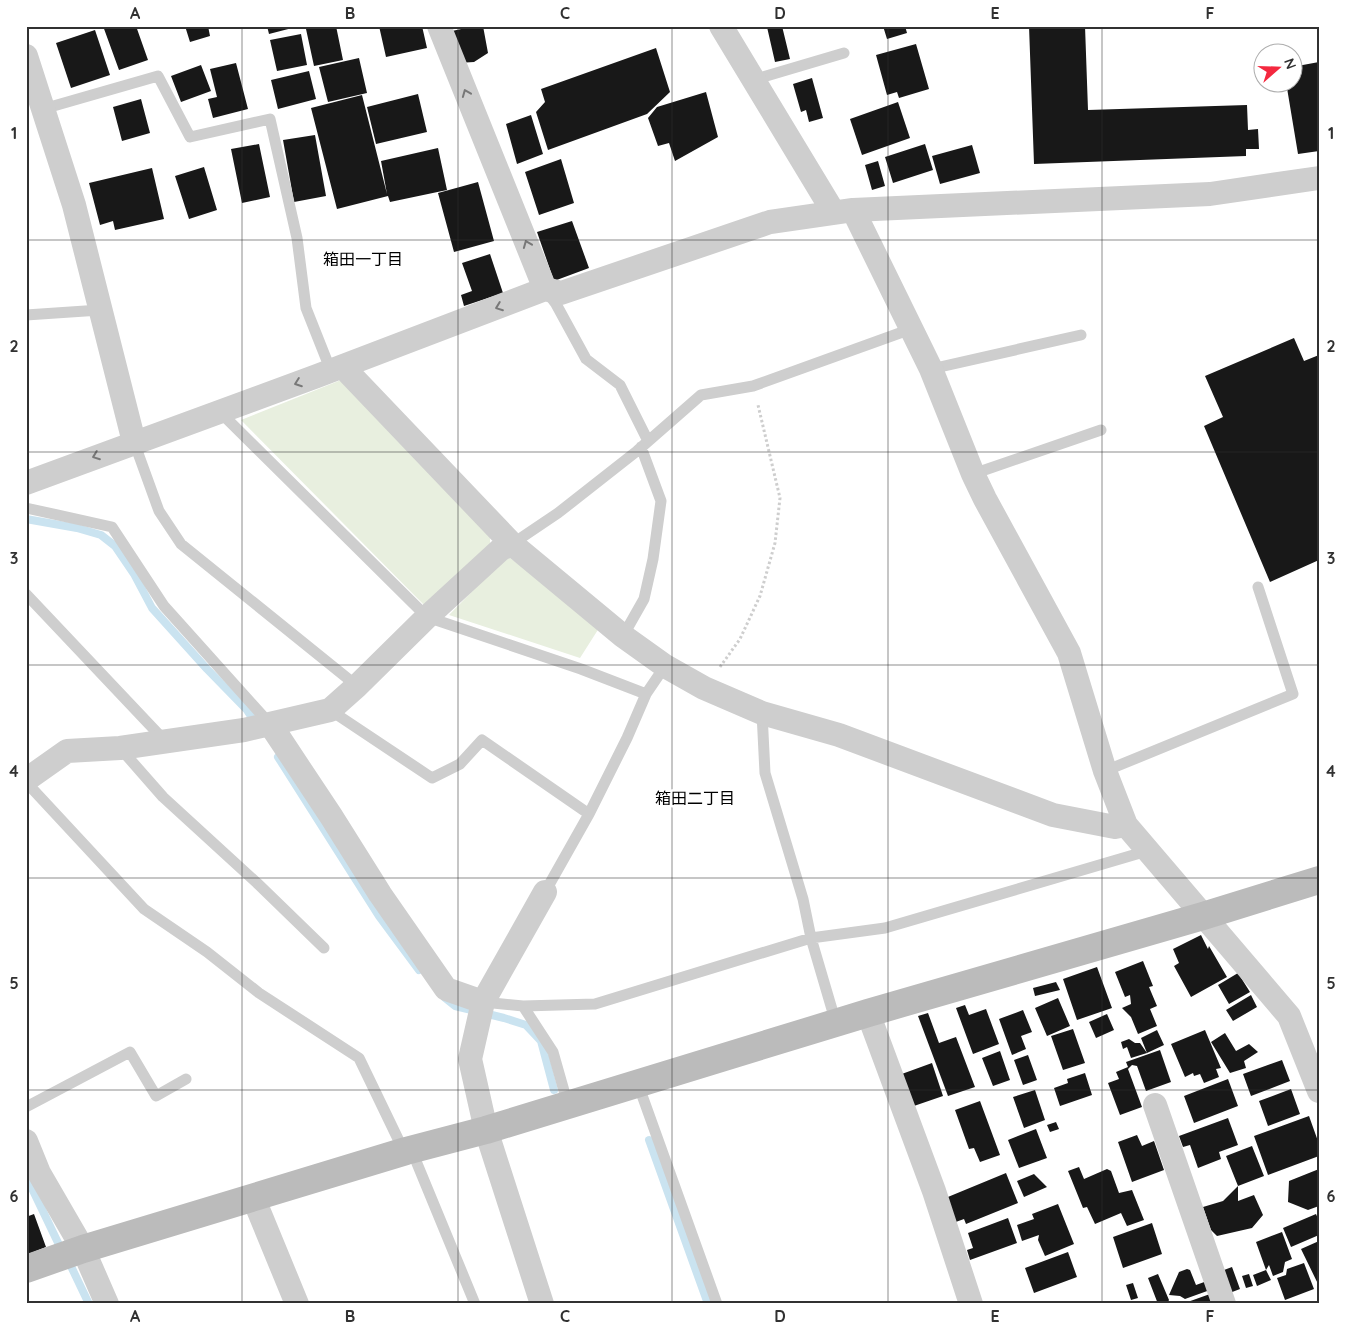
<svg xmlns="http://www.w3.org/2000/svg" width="1345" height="1330" viewBox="0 0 1345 1330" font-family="Quicksand,'Noto Sans JP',sans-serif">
<rect width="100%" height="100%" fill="#fff"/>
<path fill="#e8efdf" d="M341,380L490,535V549L424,605L241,420Z
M510,558L601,625L580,658L449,615L504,559Z"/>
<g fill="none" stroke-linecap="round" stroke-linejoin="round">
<path stroke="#cae3f0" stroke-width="8" d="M26,519L77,528L101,535L115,546L134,574L152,608L207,669L247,710L256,724
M278,757L379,916L419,970
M445,998L455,1006L504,1018L526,1025L541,1041L554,1090
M649,1140L708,1304
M26,1176L62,1251
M68,1260L89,1304"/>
</g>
<path fill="#181818" d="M103,26H136L148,60L119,70Z
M185,26H208L210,36L190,42Z
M267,26H296V27L269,34Z
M319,26H336L343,60L314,66L306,29Z
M379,26H422L427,48L386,57Z
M475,26H483L488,53L474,62L458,63L452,31Z
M771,26H782L790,59L775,62L767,27Z
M883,26H905L907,33L887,39Z
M1029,26H1085L1088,110L1247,105L1248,130L1258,129L1259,149H1246V156L1034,164Z
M95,30L110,75L71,88L56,43Z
M301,34L307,65L277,71L270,40Z
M916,44L929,89L899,98L897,92L887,95L876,55Z
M656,48L670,92L647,114L548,150L536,112L545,102L541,89Z
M359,58L367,93L328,102L319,67Z
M1319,62V151L1298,154L1286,82H1292V67Z
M236,63L248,109L213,118L208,99L217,97L210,69Z
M201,65L211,91L181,102L171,76Z
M309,71L316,99L278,109L271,80Z
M812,78L823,118L809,122L806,110L801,112L793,84Z
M706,92L718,137L675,161L669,143L658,146L648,118L657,107Z
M418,94L427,132L376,144L367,107Z
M362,95L387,194L381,161L438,148L447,190L390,202L388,196L337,209L311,108Z
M141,99L150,133L122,141L113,107Z
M898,102L910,138L862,155L850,119Z
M531,115L543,154L517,164L506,124Z
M315,135L326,196L294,202L283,140Z
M259,144L270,197L242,203L231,149Z
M925,144L933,170L893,183L885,157Z
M972,145L980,173L940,184L932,156Z
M561,159L574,203L539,215L525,172Z
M878,161L885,186L872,190L865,165Z
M204,167L217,210L189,219L175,176Z
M152,168L164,219L115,230L113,221L100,225L89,183Z
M478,182L494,241L454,252L438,193Z
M572,221L589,268L554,281L537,232Z
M490,254L503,293L464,306L461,295L472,291L462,263Z
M1294,338L1304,361L1319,355V560L1270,582L1204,426L1223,417L1205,376Z
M1201,935L1208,949L1209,946L1227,977L1191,997L1174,966L1179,963L1173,949Z
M1143,961L1153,986L1149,987L1157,1006L1150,1009L1157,1026L1138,1034L1131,1017L1122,1008L1131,1004L1130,995L1125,997L1115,972Z
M1097,967L1112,1008L1077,1020L1063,979Z
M1238,973L1250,992L1229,1004L1218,985Z
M1056,982L1060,990L1035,996L1033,988Z
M1251,995L1257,1007L1233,1021L1226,1010Z
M1058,998L1070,1026L1047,1036L1035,1008Z
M965,1005L969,1015L986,1009L999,1044L973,1054L956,1008Z
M1023,1010L1032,1032L1021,1036L1026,1049L1012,1055L999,1019Z
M928,1013L939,1043L956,1037L975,1087L948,1096L918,1016Z
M1107,1014L1114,1030L1096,1038L1089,1022Z
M1073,1029L1085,1063L1063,1070L1051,1036Z
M1157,1030L1164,1045L1147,1053L1131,1058L1127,1047L1123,1049L1121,1042L1129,1039L1135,1043H1140L1147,1053L1141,1038Z
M1205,1030L1221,1068L1216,1069L1219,1077L1204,1083L1200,1074L1194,1076L1193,1073L1185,1077L1171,1044Z
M1225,1033L1236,1051L1249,1044L1258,1052L1244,1061L1246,1068L1230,1073L1211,1042Z
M1160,1050L1171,1082L1146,1091L1137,1066L1132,1065L1128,1069L1142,1107L1120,1115L1108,1083L1119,1079L1116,1072L1128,1067L1126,1062Z
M1000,1051L1010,1080L993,1086L982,1058Z
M1028,1055L1037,1080L1023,1085L1014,1060Z
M1282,1060L1290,1081L1251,1096L1243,1074Z
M932,1063L943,1096L911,1107L899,1075Z
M1085,1073L1092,1095L1060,1106L1054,1088L1068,1083L1067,1079Z
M1228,1079L1238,1106L1194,1123L1184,1096Z
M1291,1089L1300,1114L1268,1126L1259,1101Z
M1035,1090L1045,1120L1024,1128L1013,1097Z
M980,1101L1000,1155L980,1162L974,1148L969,1149L955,1110Z
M1309,1116L1319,1144V1156L1268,1175L1254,1136Z
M1228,1118L1238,1145L1219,1152L1221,1159L1198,1168L1190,1145L1183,1147L1179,1136Z
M1056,1122L1059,1129L1050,1132L1047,1125Z
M1036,1129L1047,1158L1019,1168L1008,1140Z
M1137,1135L1142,1146L1154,1141L1164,1170L1132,1182L1118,1142Z
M1252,1146L1264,1176L1238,1186L1226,1156Z
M1079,1167L1084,1179L1107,1169L1111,1171L1119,1193L1132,1190L1144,1220L1127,1226L1121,1213L1095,1224L1087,1207L1083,1208L1068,1171Z
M1319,1169V1206L1308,1210L1288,1202L1289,1181Z
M1006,1173L1018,1203L966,1224L964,1219L953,1223L943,1199Z
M1034,1174L1047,1187L1024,1197L1017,1181Z
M1238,1186V1201L1254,1195L1263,1215L1252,1228L1217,1236L1211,1230L1203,1207L1223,1201Z
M1058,1204L1074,1244L1045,1256L1038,1240L1039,1235L1022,1241L1017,1225L1034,1219L1032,1214Z
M34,1214L46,1247L26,1255V1217Z
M1316,1214L1319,1221V1235L1291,1247L1283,1228Z
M1008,1218L1017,1243L970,1260L967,1250L973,1248L968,1233Z
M1152,1223L1162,1254L1123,1268L1113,1237Z
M1282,1232L1292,1259L1285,1262L1283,1272L1273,1276L1269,1265L1266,1270L1256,1242Z
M1319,1241V1286L1301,1249Z
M1068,1252L1077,1277L1034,1293L1025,1268Z
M1304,1263L1314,1289L1285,1300L1277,1278L1286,1275L1287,1269Z
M1232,1267L1240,1289L1227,1294L1216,1273Z
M1187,1269L1190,1270L1196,1285L1207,1281L1210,1290L1185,1299L1180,1296L1169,1295L1179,1272Z
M1266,1270L1271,1280L1257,1286L1253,1275Z
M1158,1274L1169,1300L1167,1304H1158L1148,1278Z
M1249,1274L1253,1286L1246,1288L1242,1276Z
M1133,1283L1138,1298L1131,1300L1126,1285Z
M1210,1294L1211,1304H1182Z"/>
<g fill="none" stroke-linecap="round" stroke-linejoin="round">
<path stroke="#cecece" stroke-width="3" stroke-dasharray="2.5 2.5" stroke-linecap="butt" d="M720,667L740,639L760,596L775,543L780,498L758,405"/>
<path stroke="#cecece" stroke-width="11" d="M753,80L844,53
M43,109L158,76L190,137L270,119L297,238L306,308L331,371
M547,292L556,304L586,359L620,385L648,441
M26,315L100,310
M931,369L1081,335
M220,412L427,617L581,669L646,694
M134,442L159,511L181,544L357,686
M973,474L1101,430
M26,508L112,527L164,606L270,724
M512,544L558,513L637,451L701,395L753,386L911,329
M26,594L165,741
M623,636L644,599L653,559L661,501L641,447
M330,710L432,778L460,764L482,740L589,814
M762,713L765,773L803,899L811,938L836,1023
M120,748L163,797L257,883L324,948
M1105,771L1293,694L1258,587
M26,782L144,909L207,952L259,993L359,1058L399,1141L416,1161L475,1304
M545,892L589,814L627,738L646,694L665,666
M483,1002L523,1006L553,1052L568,1105
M523,1006L595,1004L811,938L885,928L1147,851
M638,1084L717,1304
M26,1107L130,1052L156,1096L186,1079"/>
<path stroke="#cecece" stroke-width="24" d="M439,26L545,289
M721,26L834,213
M26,56L74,205L134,442
M853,210L931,369L973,474L985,499L1069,653L1105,771L1126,825L1289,1016L1319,1091
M343,367L512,544L623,636L665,666L704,688L762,713L839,735L1053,815L1115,827L1126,825
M26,483L317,376L545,289L561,293L770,222L853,210L1210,194L1319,178
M270,724L331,816L380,894L446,989L483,1002
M26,780L67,751L120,748L244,730L330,710L357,686L427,617L501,549L512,544
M868,1013L934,1191L971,1304
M1155,1105L1224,1304
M26,1141L39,1173L83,1249L107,1304
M253,1197L297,1304
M542,1304L486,1130L470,1059L483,1002L545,892"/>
<path stroke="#bbb" stroke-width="28" d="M26,1269L83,1249L406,1151L486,1130L868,1013L1203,916L1319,880"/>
</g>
<defs><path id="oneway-chevron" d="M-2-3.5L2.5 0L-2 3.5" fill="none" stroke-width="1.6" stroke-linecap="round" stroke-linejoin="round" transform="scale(1.25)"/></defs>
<g stroke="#787878">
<use href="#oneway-chevron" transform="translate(466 93) rotate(-112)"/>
<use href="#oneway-chevron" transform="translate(527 244) rotate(-112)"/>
<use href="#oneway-chevron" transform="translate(499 307) rotate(159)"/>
<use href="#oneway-chevron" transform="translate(298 383) rotate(160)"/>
<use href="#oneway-chevron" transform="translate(96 456) rotate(159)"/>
</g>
<path fill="none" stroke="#313131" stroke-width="1" stroke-opacity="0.55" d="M242,26V1304M458,26V1304M672,26V1304M888,26V1304M1102,26V1304M26,240H1319M26,452H1319M26,665H1319M26,878H1319M26,1090H1319"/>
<g text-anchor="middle" stroke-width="5" stroke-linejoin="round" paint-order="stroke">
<g font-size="16" fill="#000" stroke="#fff">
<text x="363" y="265">箱田一丁目</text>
<text x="695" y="804">箱田二丁目</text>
</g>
</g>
<rect width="1345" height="1330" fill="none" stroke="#ffffff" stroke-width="55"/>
<g transform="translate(1278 68) rotate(70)"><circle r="24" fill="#ffffff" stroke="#adadad"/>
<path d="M0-4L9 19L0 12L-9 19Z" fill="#f4283f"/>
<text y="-8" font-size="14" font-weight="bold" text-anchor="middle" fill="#313131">N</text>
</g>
<rect x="28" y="28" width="1290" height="1274" fill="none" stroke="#313131" stroke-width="2"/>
<g font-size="16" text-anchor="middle" font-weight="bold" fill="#313131">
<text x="135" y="19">A</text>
<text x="350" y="19">B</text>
<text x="565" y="19">C</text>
<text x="780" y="19">D</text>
<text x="995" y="19">E</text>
<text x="1210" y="19">F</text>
<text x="14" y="139">1</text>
<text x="1331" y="139">1</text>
<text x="14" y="352">2</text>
<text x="1331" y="352">2</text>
<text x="14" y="564">3</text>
<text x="1331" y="564">3</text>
<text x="14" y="777">4</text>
<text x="1331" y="777">4</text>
<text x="14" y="989">5</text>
<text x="1331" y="989">5</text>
<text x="14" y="1202">6</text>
<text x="1331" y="1202">6</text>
<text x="135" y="1322">A</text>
<text x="350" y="1322">B</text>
<text x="565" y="1322">C</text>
<text x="780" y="1322">D</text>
<text x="995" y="1322">E</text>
<text x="1210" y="1322">F</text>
</g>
</svg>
